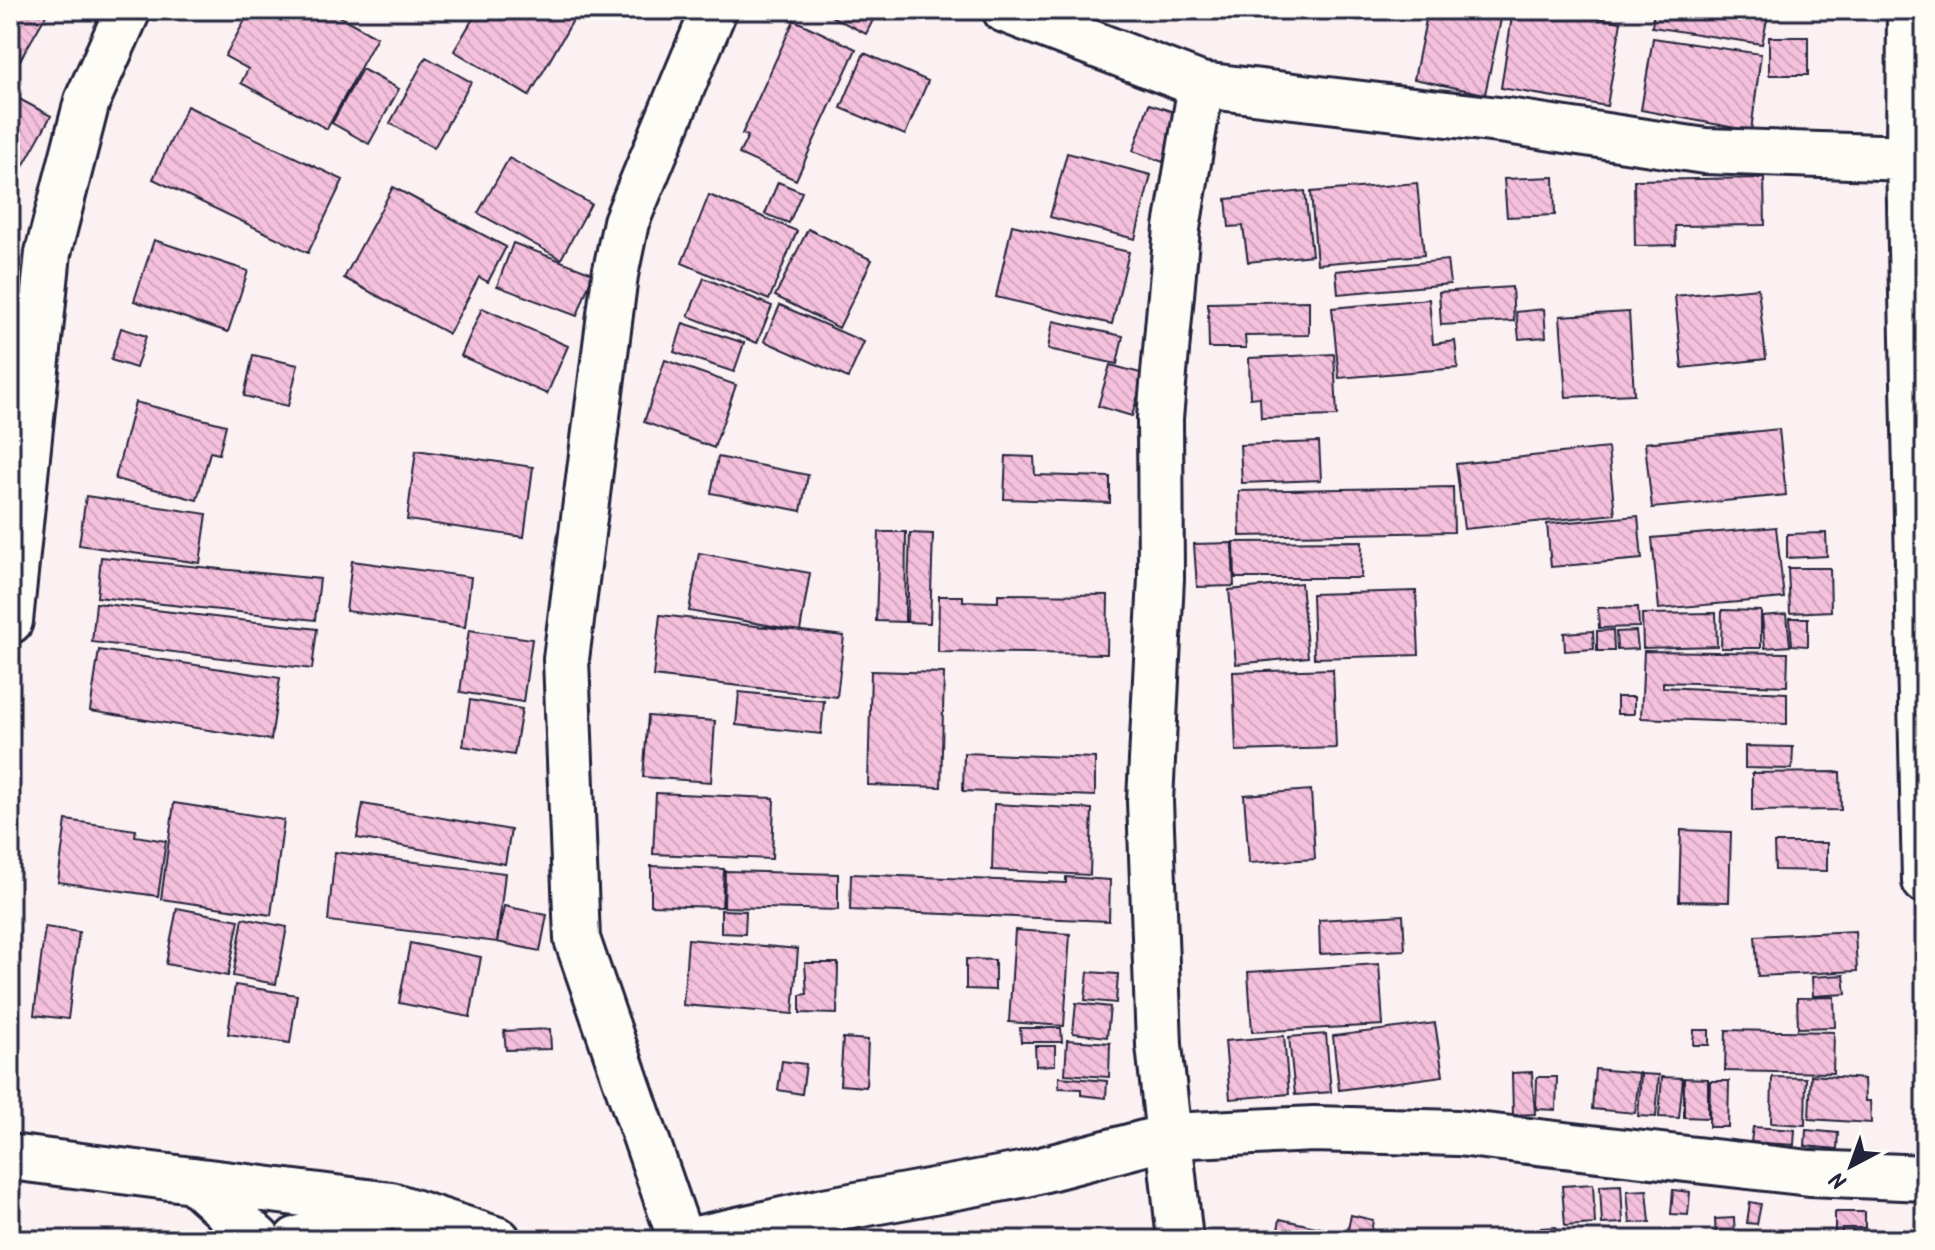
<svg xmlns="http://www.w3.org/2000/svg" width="1935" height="1250" viewBox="0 0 1935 1250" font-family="Kalam,sans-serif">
<defs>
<pattern id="building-back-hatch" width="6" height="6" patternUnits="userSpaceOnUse" patternTransform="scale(2)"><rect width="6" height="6" fill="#f5c0dc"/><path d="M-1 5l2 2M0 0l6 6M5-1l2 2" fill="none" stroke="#d2a5be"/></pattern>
</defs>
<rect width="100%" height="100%" fill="#fbf0f2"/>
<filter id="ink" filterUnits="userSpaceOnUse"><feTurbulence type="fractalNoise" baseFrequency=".0125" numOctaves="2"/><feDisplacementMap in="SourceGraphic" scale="16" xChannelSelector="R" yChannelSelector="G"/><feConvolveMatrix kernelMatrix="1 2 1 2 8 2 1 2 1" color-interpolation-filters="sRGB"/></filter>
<g filter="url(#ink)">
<path fill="url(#building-back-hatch)" stroke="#22223b" stroke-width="2" d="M10,10H49L19,62L10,57Z
M269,10H328L377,37L327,129L241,83L248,69L225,56L249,13L263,20Z
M478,10H568L576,15L529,96L454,51Z
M825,10H878L866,34L823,12Z
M1428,10H1503L1485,94L1414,79Z
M1513,10H1553L1621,22L1607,106L1501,88Z
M1654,10H1769L1762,44L1652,27Z
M794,20L856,49L796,180L739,154L748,136L742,134Z
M1769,37H1808V75H1769Z
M1653,38L1761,54L1751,131L1641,110Z
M864,53L928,81L905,135L841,108Z
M426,57L471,82L434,148L390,123Z
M362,69L399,89L369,144L332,123Z
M10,94L51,116L21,170L10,164Z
M1149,104L1180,114L1163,162L1133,151Z
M187,106L343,180L308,253L153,179Z
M1067,153L1151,175L1135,239L1050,217Z
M509,158L591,204L561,259L478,213Z
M1554,177L1555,215L1507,217L1504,179Z
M1764,178L1765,225L1675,226L1676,245L1635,246L1634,180Z
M778,182L802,192L789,223L765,214Z
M1417,183L1424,255L1317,264L1311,192Z
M393,187L506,247L488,282L479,277L449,334L344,278Z
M1305,191L1312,255L1248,262L1243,226L1229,227L1226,199Z
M709,195L797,231L769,300L682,263Z
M1012,225L1129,252L1112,324L996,297Z
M808,229L872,260L839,328L775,296Z
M154,240L248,271L228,332L134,301Z
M513,243L593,273L577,316L497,286Z
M1447,260L1450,284L1338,294L1336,271Z
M704,278L772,306L757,343L688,316Z
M1512,287L1514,321L1441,325L1439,292Z
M1758,288L1766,359L1682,368L1675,296Z
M1429,299L1433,344L1455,341L1458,368L1339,378L1332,308Z
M1309,301V335L1245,336L1246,348H1209L1208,303Z
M780,305L864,342L848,378L764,341Z
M482,308L568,346L547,394L461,356Z
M1544,309L1546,337L1519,339L1516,312Z
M1629,312L1634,394L1566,397L1560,316Z
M1053,321L1123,336L1117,364L1048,349Z
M683,323L744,343L734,372L674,352Z
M121,328L146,336L136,368L111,360Z
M1334,354L1337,416L1261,418L1260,397L1250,398L1249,358Z
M253,355L298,365L288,406L244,396Z
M665,360L736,385L714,448L644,422Z
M1110,365L1144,374L1132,416L1098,406Z
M135,402L226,425L219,454L210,452L197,500L115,479Z
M1779,429L1786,495L1652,508L1645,443Z
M1319,442L1321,480L1242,483L1240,445Z
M1608,448L1615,514L1464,529L1456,464Z
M416,450L533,467L524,537L407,520Z
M1006,456L1034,457L1035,475L1110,477V503L1004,499Z
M718,457L808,475L801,511L711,493Z
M1453,487L1454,532L1240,536L1239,491Z
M86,496L207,514L200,563L79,545Z
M1638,516L1642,559L1551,567L1547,524Z
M1776,527L1784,598L1659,609L1652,538Z
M879,532H906L905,622L876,621Z
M910,533L933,534L930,623L907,622Z
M1826,533L1827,556L1787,558V534Z
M1362,541L1361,578H1235L1234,542Z
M1232,543L1234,586L1197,587L1194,544Z
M699,553L810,573L800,631L689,611Z
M101,557L320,579L315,620L97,597Z
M352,561L471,577L465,627L346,611Z
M1788,568H1830L1831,611L1790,613Z
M1301,583L1308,657L1236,664L1229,590Z
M1416,591L1419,655L1314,658L1312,594Z
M998,594L1108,595L1107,654L938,652L939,596H963V601L998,602Z
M96,603L317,629L312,669L92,642Z
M1638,607L1639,627L1599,628L1598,608Z
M1722,610L1761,611V648H1721Z
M1716,613L1717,646L1643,648L1642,614Z
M1787,614L1790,646L1765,648L1762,616Z
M660,615L844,636L837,697L653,676Z
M1790,618H1808V646L1792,645Z
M469,630L532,639L523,702L460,692Z
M1613,630L1614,651H1597V631Z
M1593,631L1594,649L1565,651L1564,633Z
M1636,631L1638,649L1617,650L1616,632Z
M99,650L280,678L271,740L90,711Z
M1644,651L1788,653L1787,686L1663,682V687L1787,693V724L1641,718Z
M1333,669L1336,748L1236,751L1233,672Z
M871,671L944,673L941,787L868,785Z
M739,692L824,701L821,734L736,725Z
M1617,697H1634V714H1617Z
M470,700L522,709L514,755L463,746Z
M648,716L715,721L711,782L643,777Z
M1745,746L1793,747L1792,769L1745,768Z
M964,753L1095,758V796L963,791Z
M1840,772L1841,810L1752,811V773Z
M1311,790L1315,859L1249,863L1244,795Z
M656,793L774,798L772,859L653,854Z
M174,803L284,820L271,915L161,899Z
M363,804L511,830L505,864L357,838Z
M994,804L1092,809L1090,875L992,870Z
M66,820L136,830L135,836L166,841L158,896L58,882Z
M1681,830L1731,832L1729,902L1679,901Z
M1774,843H1827V871L1775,870Z
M335,852L505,873L497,942L328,921Z
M651,866L724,869L722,907L651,905Z
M725,871L838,874V910L724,907Z
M851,874L1066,883V877L1110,880L1109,921L850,910Z
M504,906L547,915L540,951L497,942Z
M177,908L239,920L228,976L166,964Z
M721,910L746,911L745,934L721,933Z
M1403,915L1405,950L1320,954L1319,920Z
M243,918L287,927L276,984L233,976Z
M45,927L79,932L68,1019L34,1015Z
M1015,930L1070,934L1064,1026L1009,1022Z
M1855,931L1857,971L1758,976L1755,936Z
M688,939L798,949L793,1014L683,1005Z
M410,943L481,957L470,1017L399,1003Z
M966,959L995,960V990L966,989Z
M805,963H838L837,1014L800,1013V995L807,994Z
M1379,964L1383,1025L1252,1032L1248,972Z
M1088,972L1118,974L1116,1003L1085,1000Z
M1844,975L1846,994L1813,996L1812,977Z
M235,985L297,995L290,1043L228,1034Z
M1834,997L1835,1027L1798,1028L1797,998Z
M1076,1003L1110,1007L1107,1037L1073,1033Z
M1435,1023L1443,1076L1339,1090L1333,1036Z
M1020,1028H1061L1062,1042H1021Z
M550,1029L551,1049L506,1050L504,1031Z
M1694,1030H1709V1045H1693Z
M1726,1030L1834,1032L1833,1073L1725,1071Z
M1326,1034L1331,1092L1295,1095L1289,1037Z
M1284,1036L1289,1094L1230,1099L1225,1041Z
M843,1038L868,1040L866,1087L840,1085Z
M1067,1040L1110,1043L1109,1077L1065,1074Z
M1035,1046H1055V1065L1036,1066Z
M782,1061L806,1064L802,1094L778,1090Z
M1595,1069L1639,1073L1635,1113L1592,1109Z
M1532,1072L1535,1114L1513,1115L1512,1073Z
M1641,1074L1659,1075L1656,1117L1638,1116Z
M1811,1075L1864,1079L1865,1101H1870L1871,1123L1809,1119Z
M1059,1077L1107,1081L1106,1098L1081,1095V1089L1059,1088Z
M1537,1077H1557L1556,1110L1536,1109Z
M1662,1077L1683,1078L1679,1118L1659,1117Z
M1772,1077L1806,1078L1805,1125L1771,1123Z
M1684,1078L1708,1079V1118L1684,1117Z
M1710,1081H1729L1728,1127H1709Z
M1753,1127L1795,1130L1794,1145L1751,1142Z
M1806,1130L1838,1133L1837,1149L1805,1146Z
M1593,1184L1595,1224L1565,1226L1562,1186Z
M1621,1185L1623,1223L1602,1224L1600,1186Z
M1647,1190L1650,1222L1630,1223L1627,1191Z
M1673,1190L1690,1192L1688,1215L1671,1214Z
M1750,1202L1761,1204L1757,1224L1747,1223Z
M1835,1212H1865V1228H1842V1233H1835Z
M1351,1215L1373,1220L1370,1240H1276L1280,1219L1347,1234Z
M1734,1218L1735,1238L1716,1239L1715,1219Z
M1556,1227L1557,1240H1542L1541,1228Z
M1754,1232L1842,1236L1841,1240H1754Z
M1623,1237V1240H1571Z
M1668,1237V1240H1631V1238Z"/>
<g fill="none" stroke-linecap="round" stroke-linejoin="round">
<defs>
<path id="minor" d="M1005,10L1201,85L1507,121L1705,151L1909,158
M1910,10L1909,158L1925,881
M10,621L48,253L87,101L128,10
M10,1157L391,1205L498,1240
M193,1180L259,1240
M296,1240L384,1208
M681,1240L577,939L566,659L615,275L626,222L714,10
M692,1240L824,1211L1026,1174L1171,1136L1314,1129L1458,1133L1810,1173L1925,1178
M1180,1240L1159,1045L1150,801L1161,578L1160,418L1177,228L1201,85"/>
</defs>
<use href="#minor" stroke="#22223b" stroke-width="50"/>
<use href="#minor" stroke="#fdfcf7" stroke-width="44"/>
</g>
</g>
<rect width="1935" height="1250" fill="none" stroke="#fdfcf7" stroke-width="40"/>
<rect x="20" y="20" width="1895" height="1210" fill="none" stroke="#22223b" stroke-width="3" filter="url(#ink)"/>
<g transform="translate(1851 1166) rotate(221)" stroke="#fdfcf7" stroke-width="6" paint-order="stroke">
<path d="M0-6L14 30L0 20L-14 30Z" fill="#22223b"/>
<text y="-12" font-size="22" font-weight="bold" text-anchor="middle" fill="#22223b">N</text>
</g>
</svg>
